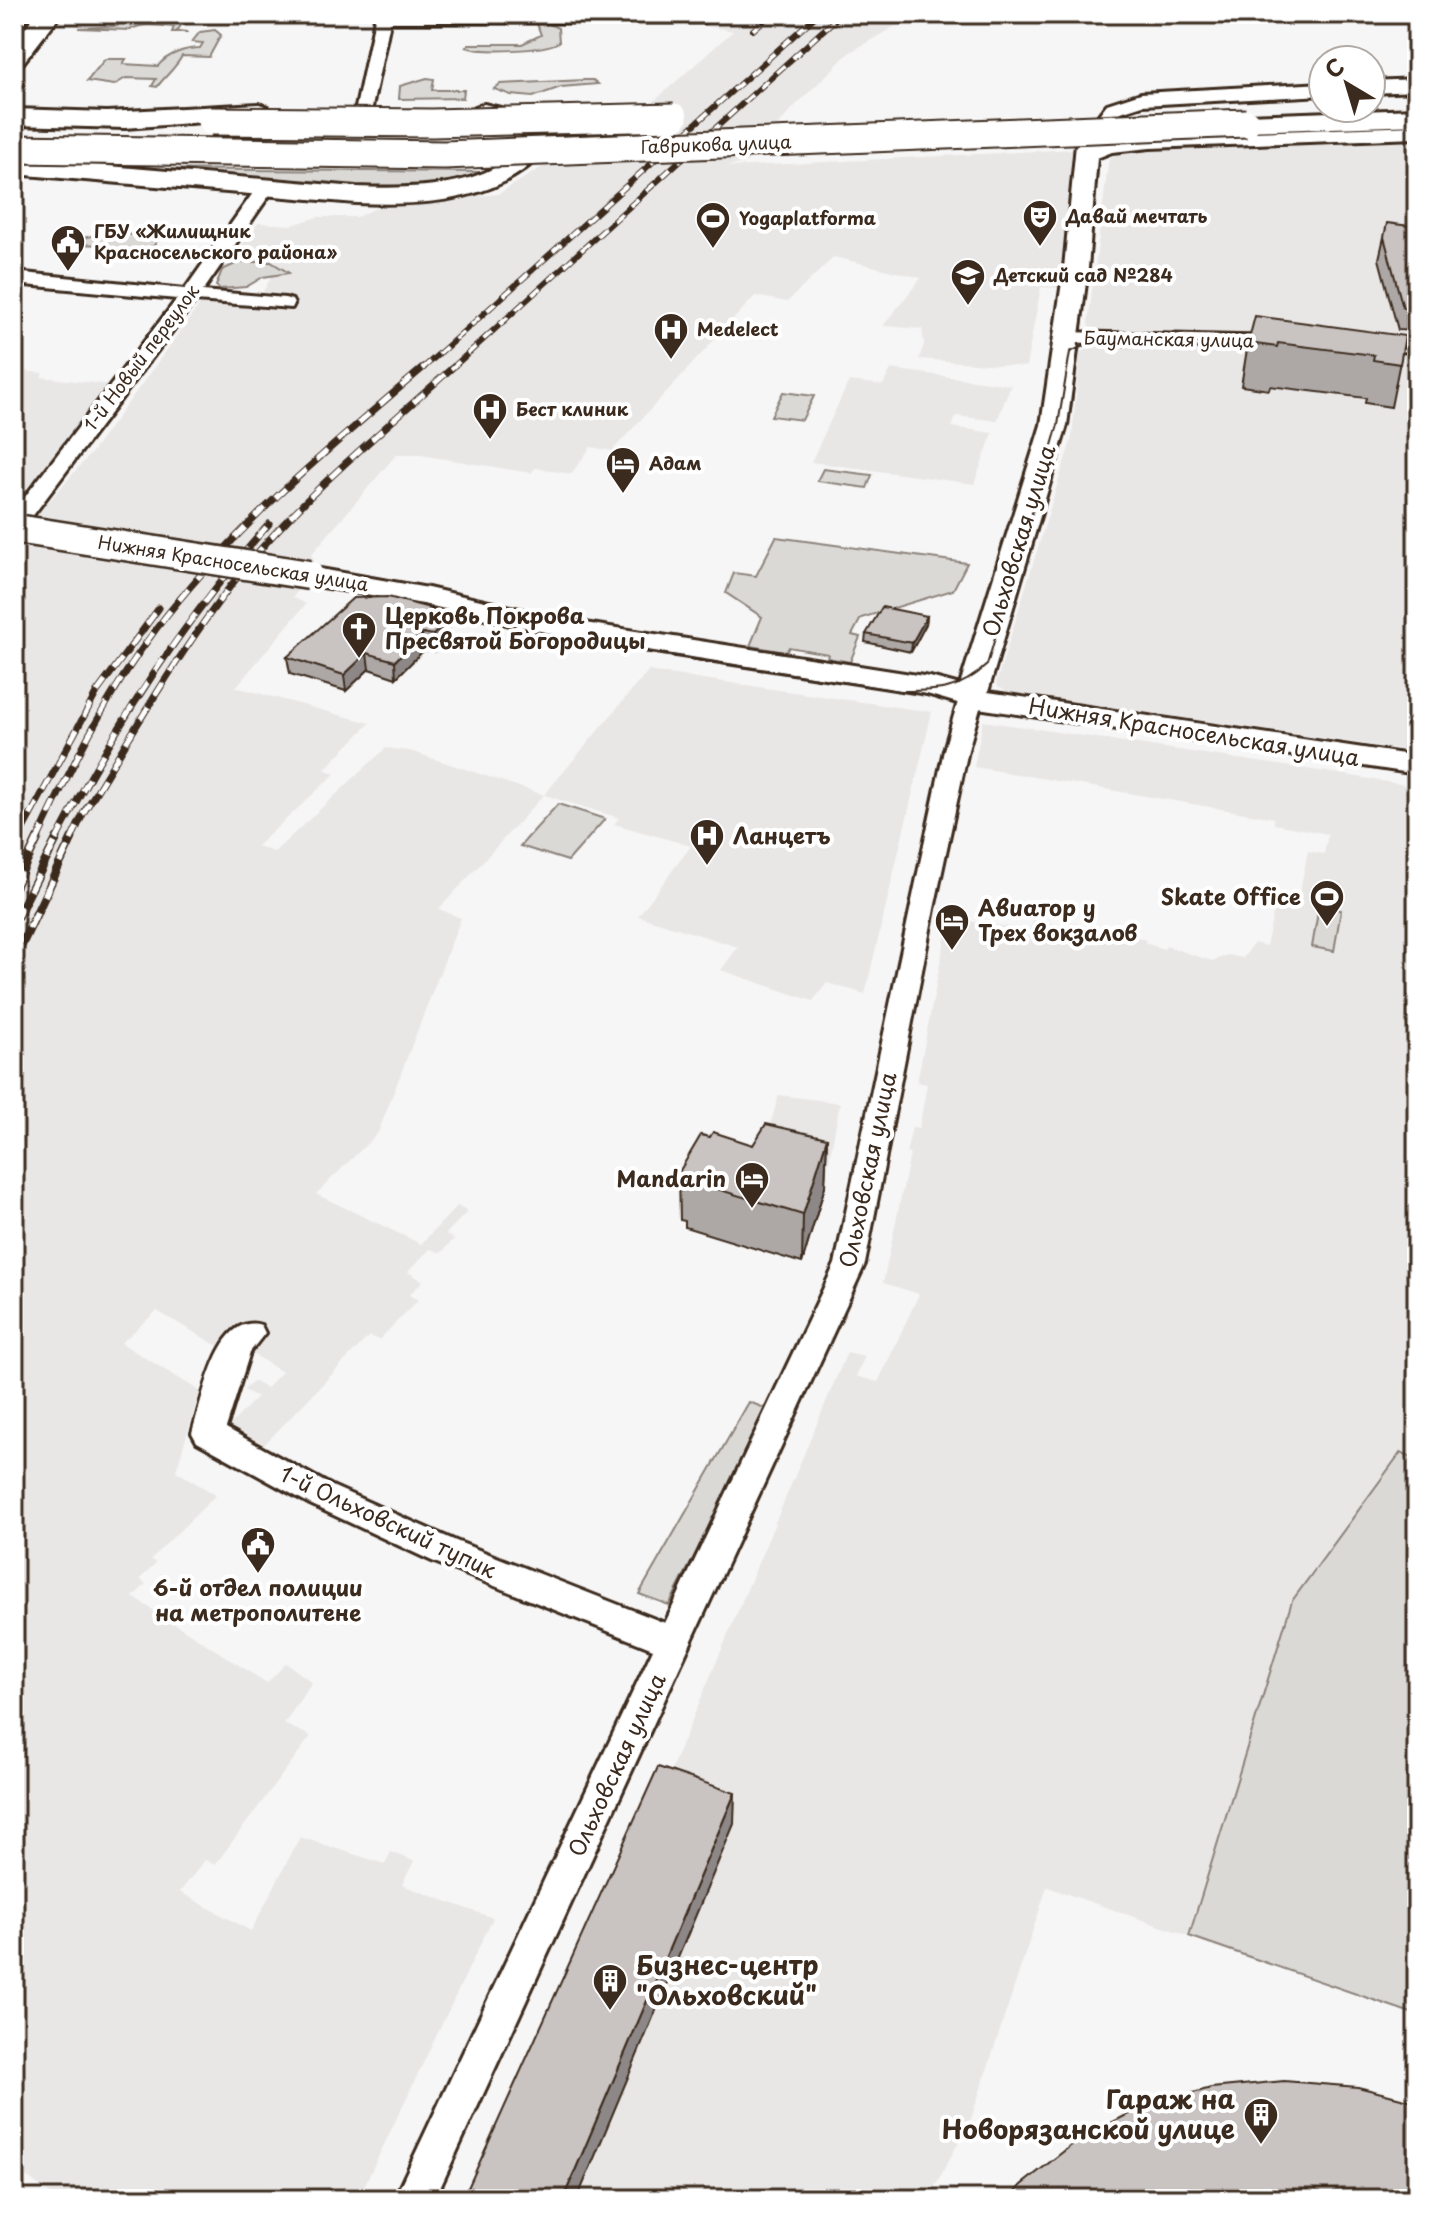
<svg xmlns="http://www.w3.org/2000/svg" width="1431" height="2213" viewBox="0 0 1431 2213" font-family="'Playpen Sans',sans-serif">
<rect width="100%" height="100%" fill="#f7f6f6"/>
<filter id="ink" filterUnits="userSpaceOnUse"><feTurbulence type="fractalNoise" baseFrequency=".0125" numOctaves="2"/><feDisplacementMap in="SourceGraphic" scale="16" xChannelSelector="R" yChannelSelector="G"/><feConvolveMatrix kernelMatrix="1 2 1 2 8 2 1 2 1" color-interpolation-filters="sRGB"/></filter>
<g filter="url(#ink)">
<path fill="#e9e7e6" d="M711,14H916L849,53L793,108L747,162L727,167L1076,149L1073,197L1058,288L1041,287L1026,367L919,359L924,344L922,329L883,326L921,278L834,257L787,302L755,296L612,451L591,447L571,474L535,468L531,473L420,455H396L311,555L317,566L293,597L306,604L236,687L370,723L325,769L335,774L257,846L274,852L386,748L410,751L544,795L648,671L932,712L865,994L827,983L813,1001L721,970L738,947L638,916L691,846L614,824L619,818L544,795L439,909L461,918L378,1133L316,1194L421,1244L457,1206L468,1211L446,1234L454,1239L441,1253L430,1249L408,1272L423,1281L409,1295L418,1300L379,1340L369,1336L264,1445L229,1426L257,1397L244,1390L253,1381L266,1388L282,1372L245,1349L241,1328L221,1348L157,1311L121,1343L200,1391L176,1471L216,1495L151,1559L156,1563L140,1579L146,1584L133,1597L267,1683L286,1663L312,1682L284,1724L311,1736L215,1865L205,1860L180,1892L251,1931L300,1837L385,1864L391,1852L414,1861L402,1885L493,1918L358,2199H57L14,2168V541L92,452L203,300L281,310L288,297L261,295L273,274L223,271L258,223L292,225L318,217H357L382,205L498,194L557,158L585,111L645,109L733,31L700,25Z
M1417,138V339L1090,331L1088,322L1109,157L1129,151Z
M1093,347L1417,354V680H1414L1413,689L1411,751L1008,692L998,687L996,683L1072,437L1080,352Z
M891,369L1011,385L997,421L956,416L952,427L993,433L974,484L811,462L849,381L883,385Z
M14,370L43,373L41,377L112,385L14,513Z
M983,721L1340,774L1412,786L1411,790L1417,791V800L1410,799L1407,823L1417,825V1460L1401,1452L1292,1601L1189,1936L1047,1887L971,2119L928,2199H577L734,1825L659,1798L847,1352L865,1356L856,1376L878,1382L919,1294L883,1283L910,1154L906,1153L912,1127L919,1128L927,1084L917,1082L949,918L1029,930L1034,919L1067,927L1070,922L1128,934L1146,940L1145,943L1164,949L1166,946L1212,961L1228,955L1243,958L1254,943L1266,946L1277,897L1298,900L1308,851L1324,854L1328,834L1274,824V818L974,767Z
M779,1095L840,1103L826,1177L758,1164Z"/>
<path fill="#dbd9d6" stroke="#8b827a" stroke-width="2" d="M124,17L186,18L194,22L182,24L177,31L188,32H172L174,27C160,26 141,22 130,30L78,28L117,26Z
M537,24H549L558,28L559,42C544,51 482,53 466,47L469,44H522L541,35Z
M215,30L221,35L209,57L182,56C175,69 166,75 157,87L152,86L156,79L126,78L114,85L87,81L105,59H126L123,64L158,66C167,54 186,48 200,48L203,43L192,42L200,32Z
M427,78L434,79L432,90H464L463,98L399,99L400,86Z
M585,80H593L598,84L561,87L533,97L511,95L494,89L500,84Z
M134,169L484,172L436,185L369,189Z
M101,234L154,235L156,243C143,261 122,255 101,253L107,245L73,244L69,241Z
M240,262H271L289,273L263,277L246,287L220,289L216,286L222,270Z
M783,392L814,396L802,420L771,416Z
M823,469L872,475L867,488L817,481Z
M776,537L967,563L953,590L861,618L852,635L860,637L850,662L827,658L828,654L789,647L786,652L750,646L762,617L726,593L734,573L756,576Z
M558,804L605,819L568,861L520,846Z
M1319,906L1341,910L1334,951L1312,947Z
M749,1402L770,1410L669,1605L639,1594Z
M1401,1452L1417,1460V2015L1189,1936L1292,1601Z"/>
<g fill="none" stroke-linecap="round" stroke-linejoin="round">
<defs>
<path id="minor" d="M376,14H710L712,17L704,22H390L371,112L363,117L355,112Z
M266,182L275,187L203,291L285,298L292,300L294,304L292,308L195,301L22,530L14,531V511L177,299L14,284V272L185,289L260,183Z
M1065,332L1284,337L1294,343L1284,349L1058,342L1055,338L1058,334Z
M1366,339L1417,340V352L1359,349L1356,345L1359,341Z
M971,691L979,693L983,698L968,750L934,909L865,1264L435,2199H394L653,1649L432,1561L310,1504L197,1442L192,1433C202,1403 217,1311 261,1325L265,1333L250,1352L226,1428L332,1486L456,1541L665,1623L835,1264L944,750L959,698L963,693Z"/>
<path id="tertiary" d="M1417,79V91L1371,93V81Z
M1323,83V95L1143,105L1121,112L1100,142L1150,136L1417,126V138L1150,148L1112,152L1097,158L1088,268L1067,425L988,692L1417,756V774L971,707L927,694L572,639L428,606L309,583L299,581L295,575L299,569L309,567L428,588L572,621L930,677L960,685L1041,425L1064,268L1076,144L1107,104L1141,93Z"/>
<path id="primary" d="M36,14H61L23,63L14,65V42Z
M259,104L268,107L272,112L268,117L125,128L14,125V109L107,112Z
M484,104L534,116L553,140C510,202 425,206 356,203L14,174V158L356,187C411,189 491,190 527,140C515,121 494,122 475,117L471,112L475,107Z
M1417,109V125L1246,131L1237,129L1233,123L1237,117L1246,115Z"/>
</defs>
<use href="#minor" stroke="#3b2a1e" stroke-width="6"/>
<use href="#tertiary" stroke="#3b2a1e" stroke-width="6"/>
<use href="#primary" stroke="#3b2a1e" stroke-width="6"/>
<use href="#minor" fill="#fff" fill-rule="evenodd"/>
<use href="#tertiary" fill="#fff" fill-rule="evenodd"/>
<use href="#primary" fill="#fff" fill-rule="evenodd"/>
<path stroke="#3b2a1e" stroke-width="2" d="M14,37L32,14
M1381,347L1417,348
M14,540L423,605L566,638L899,691C937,691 958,692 987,665L1058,425L1070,352L1095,341L1269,345"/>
<defs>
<path id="rail-far2" d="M753,30L771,14
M422,369L818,14
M451,369L841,14"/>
<path id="rail-far1" d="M17,840L97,692L159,608
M37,840C71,767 107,694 156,629C232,529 329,448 424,367
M56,840C115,726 183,620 269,524
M71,840L84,812C136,727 185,641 248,564C308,491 384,430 453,367"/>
<path id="rail" d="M14,845L18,838
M14,888L38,838
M14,923L57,838
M14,961L72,838"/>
</defs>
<use href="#rail-far2" stroke="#3b2a1e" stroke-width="6"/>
<use href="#rail-far1" stroke="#3b2a1e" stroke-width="7"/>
<use href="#rail" stroke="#3b2a1e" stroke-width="9"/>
<use href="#rail-far2" stroke="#fff" stroke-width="4" stroke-dasharray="11" stroke-linecap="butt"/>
<use href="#rail-far1" stroke="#fff" stroke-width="5" stroke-dasharray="14" stroke-linecap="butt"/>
<use href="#rail" stroke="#fff" stroke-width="6" stroke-dasharray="18" stroke-linecap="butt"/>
<defs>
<path id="tertiary-bridge" d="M23,530L309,575"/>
<path id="primary-bridge" d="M211,121L432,123L674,117
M14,149L444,155L1246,123"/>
</defs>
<use href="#tertiary-bridge" stroke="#3b2a1e" stroke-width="33" stroke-linecap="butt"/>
<use href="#primary-bridge" stroke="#3b2a1e" stroke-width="31" stroke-linecap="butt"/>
<use href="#tertiary-bridge" stroke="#fff" stroke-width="28"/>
<use href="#primary-bridge" stroke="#fff" stroke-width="27"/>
</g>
<path fill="#ada8a6" stroke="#3b2a1e" stroke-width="2" d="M1417,227V331L1398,330L1379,259L1384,237Z
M1405,336L1391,407L1365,403L1366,398L1270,386L1269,390L1241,386L1248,343Z
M927,616L926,624L911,652L865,642L866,634Z
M448,620L450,636L435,651L424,650L396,678L369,669L346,691L290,674L287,657Z
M710,1137L753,1145L827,1138L825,1186L802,1263L685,1227V1221L680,1220L679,1172Z"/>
<path fill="#8d8887" stroke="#3b2a1e" stroke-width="2" d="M927,616L926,624L911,652L912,643Z
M448,620L450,636L435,651L433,635Z
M422,633L424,650L396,678L395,661Z
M367,653L369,669L346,691L344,675Z
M827,1138L825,1186L802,1263L803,1215Z
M735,1793L734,1824L577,2199H563Z"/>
<path fill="#c9c3c1" stroke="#3b2a1e" stroke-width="2" d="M1387,223L1417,227V308H1403L1384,237Z
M1255,316L1405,336L1400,364L1373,360L1374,355L1278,343L1277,347L1248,343Z
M388,597L426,607L448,620L433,635L422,633L395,661L367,653L344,675L287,657L353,598Z
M882,607L927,616L912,643L866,634Z
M766,1124L827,1138L803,1215L684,1179L687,1174L679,1172L701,1135L710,1137L713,1132L753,1145Z
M658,1767L735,1793L563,2199H463Z
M1284,2081L1358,2087L1417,2102V2199H1009L1021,2185L1078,2140L1142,2107L1211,2088Z"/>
</g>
<defs>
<symbol id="theatre-pin" viewBox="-11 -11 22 30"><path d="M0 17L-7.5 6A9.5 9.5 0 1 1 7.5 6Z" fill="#3b2a1e" stroke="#fff"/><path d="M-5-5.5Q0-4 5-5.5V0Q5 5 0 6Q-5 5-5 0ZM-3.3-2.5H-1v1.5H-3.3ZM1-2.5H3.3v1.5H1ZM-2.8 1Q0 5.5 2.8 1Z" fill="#fff"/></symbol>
<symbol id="stadium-pin" viewBox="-11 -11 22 30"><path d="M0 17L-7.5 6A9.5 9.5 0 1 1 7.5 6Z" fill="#3b2a1e" stroke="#fff"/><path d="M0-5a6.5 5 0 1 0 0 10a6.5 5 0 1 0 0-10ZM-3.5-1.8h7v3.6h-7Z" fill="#fff"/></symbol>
<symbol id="civic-pin" viewBox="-11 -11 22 30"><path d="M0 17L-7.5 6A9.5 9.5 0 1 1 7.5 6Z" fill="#3b2a1e" stroke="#fff"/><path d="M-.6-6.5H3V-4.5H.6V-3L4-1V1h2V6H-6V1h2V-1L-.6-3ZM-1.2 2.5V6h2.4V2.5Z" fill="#fff"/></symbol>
<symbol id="school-pin" viewBox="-11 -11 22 30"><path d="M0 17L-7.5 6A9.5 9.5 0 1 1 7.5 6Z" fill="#3b2a1e" stroke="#fff"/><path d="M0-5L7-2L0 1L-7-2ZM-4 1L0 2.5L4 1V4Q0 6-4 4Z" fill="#fff"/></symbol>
<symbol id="hospital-pin" viewBox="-11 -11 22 30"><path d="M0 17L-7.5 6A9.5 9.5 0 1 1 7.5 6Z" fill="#3b2a1e" stroke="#fff"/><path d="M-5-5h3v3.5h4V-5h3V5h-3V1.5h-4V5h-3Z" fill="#fff"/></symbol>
<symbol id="hotel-pin" viewBox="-11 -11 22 30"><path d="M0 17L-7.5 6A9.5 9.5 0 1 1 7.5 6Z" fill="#3b2a1e" stroke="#fff"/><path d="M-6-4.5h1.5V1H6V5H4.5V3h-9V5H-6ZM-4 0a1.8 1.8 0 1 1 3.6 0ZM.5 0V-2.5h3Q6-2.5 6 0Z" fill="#fff"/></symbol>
<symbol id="church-pin" viewBox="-11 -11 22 30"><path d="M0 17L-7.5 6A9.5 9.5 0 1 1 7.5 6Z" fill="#3b2a1e" stroke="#fff"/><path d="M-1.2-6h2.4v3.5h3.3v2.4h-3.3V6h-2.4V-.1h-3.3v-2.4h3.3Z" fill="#fff"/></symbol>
<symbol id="building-pin" viewBox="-11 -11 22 30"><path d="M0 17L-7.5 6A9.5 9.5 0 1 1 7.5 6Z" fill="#3b2a1e" stroke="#fff"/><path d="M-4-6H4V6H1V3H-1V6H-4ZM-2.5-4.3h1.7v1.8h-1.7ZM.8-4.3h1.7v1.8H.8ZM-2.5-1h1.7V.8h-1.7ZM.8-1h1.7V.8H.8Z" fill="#fff"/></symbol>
</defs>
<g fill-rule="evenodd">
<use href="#theatre-pin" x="1020" y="197" width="40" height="54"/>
<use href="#stadium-pin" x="693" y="199" width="40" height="54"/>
<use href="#civic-pin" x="48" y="222" width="40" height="54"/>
<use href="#school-pin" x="948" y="256" width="40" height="54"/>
<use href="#hospital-pin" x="651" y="310" width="40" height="54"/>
<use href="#hospital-pin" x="470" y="390" width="40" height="54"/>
<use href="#hotel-pin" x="603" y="444" width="40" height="54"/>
<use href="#church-pin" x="339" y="609" width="40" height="54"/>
<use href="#hospital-pin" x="687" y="816" width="40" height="54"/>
<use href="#stadium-pin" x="1307" y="877" width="40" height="54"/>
<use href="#hotel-pin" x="932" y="901" width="40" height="54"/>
<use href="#hotel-pin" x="732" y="1159" width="40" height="54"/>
<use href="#civic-pin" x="238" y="1524" width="40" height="54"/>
<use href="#building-pin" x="590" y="1961" width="40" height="54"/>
<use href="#building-pin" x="1241" y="2095" width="40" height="54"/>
</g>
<g text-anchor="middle" stroke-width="8" stroke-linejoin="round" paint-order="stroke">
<g font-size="18" fill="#3b2a1e" stroke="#fff">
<text transform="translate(716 145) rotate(-2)" y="6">Гаврикова улица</text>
<text transform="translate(1169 340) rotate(1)" y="6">Бауманская улица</text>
<text transform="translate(142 358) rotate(-53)" y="6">1-й Новый переулок</text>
<text transform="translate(233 564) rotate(9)" y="6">Нижняя Красносельская улица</text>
</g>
<g font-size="18" font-weight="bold" fill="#3b2a1e" stroke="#fff" text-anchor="start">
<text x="1066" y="223">Давай мечтать</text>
<text x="739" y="225">Yogaplatforma</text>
<text x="94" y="238">ГБУ «Жилищник<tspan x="94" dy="21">Красносельского района»</tspan></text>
<text x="994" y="282">Детский сад №284</text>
<text x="697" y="336">Medelect</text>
<text x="516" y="416">Бест клиник</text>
<text x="649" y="470">Адам</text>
</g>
<g font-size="22" fill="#3b2a1e" stroke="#fff">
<text transform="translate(1019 541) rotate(-73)" y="8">Ольховская улица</text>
<text transform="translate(1194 732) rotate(9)" y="8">Нижняя Красносельская улица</text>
<text transform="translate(868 1170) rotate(-78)" y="8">Ольховская улица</text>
<text transform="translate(388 1522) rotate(25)" y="8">1-й Ольховский тупик</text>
<text transform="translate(617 1765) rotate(-65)" y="8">Ольховская улица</text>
</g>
<g font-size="22" font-weight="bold" fill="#3b2a1e" stroke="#fff" text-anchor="start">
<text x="385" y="624">Церковь Покрова<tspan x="385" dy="25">Пресвятой Богородицы</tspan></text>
<text x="733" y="844">Ланцетъ</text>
<text x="1301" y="905" text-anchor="end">Skate Office</text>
<text x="978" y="916">Авиатор у<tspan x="978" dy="25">Трех вокзалов</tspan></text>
<text x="726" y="1187" text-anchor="end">Mandarin</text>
<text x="258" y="1596" text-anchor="middle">6-й отдел полиции<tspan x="258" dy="25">на метрополитене</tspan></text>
</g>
<g font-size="26" font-weight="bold" fill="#3b2a1e" stroke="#fff" text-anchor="start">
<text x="636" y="1975">Бизнес-центр<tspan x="636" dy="30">"Ольховский"</tspan></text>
<text x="1235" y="2109" text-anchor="end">Гараж на<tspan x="1235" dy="30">Новорязанской улице</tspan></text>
</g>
</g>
<rect width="1431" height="2213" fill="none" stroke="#fff" stroke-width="48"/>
<rect x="24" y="24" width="1383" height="2165" fill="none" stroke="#3b2a1e" stroke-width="3" filter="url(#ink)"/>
<g transform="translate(1347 84) rotate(322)"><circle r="38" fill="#ffffff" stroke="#b1aaa5" stroke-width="2"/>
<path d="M0-6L14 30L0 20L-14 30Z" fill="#3b2a1e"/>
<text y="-12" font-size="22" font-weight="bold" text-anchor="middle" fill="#3b2a1e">С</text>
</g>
</svg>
